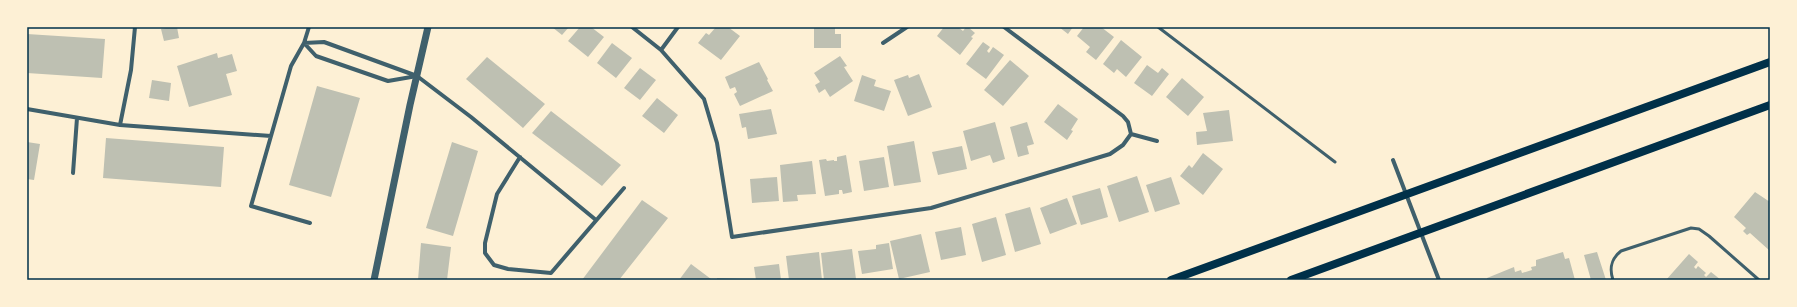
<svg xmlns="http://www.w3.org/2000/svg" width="1797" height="307" viewBox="0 0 1797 307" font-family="Lato,sans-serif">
<rect width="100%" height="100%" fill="#fdf0d5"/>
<path fill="#bec0b2" d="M171,27H177L179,38L164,41L161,29Z
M552,27H569L562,35Z
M580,27H591L604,37L588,57L568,41Z
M716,27H728L740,36L721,60L698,43L706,33L709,35Z
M814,27H835V34H841V48H814Z
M944,27H958L963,31L966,27H968L975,33L971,37L973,38L960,55L937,36Z
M1059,27H1073L1068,34Z
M1084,27H1101L1114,37L1096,60L1086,52L1090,47L1077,36Z
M27,34L105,39L102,78L27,73Z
M1121,40L1142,57L1126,77L1117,69L1114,73L1103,64Z
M983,42L990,47L987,51L989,53L993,47L1004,55L986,79L966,64Z
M612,43L632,58L616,78L597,63Z
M217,53L218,58L232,54L237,71L226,74L232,95L189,107L177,66Z
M840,56L847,66L844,67L853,81L830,97L825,89L819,93L815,85L820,82L814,73Z
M487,57L545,104L523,128L466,79Z
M1010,60L1029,76L1003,106L984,90Z
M759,62L768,79L767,80L773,91L740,106L734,94L737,92L735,87L730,89L725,77Z
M1147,65L1158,73L1162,68L1169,74L1152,96L1134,83Z
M640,68L656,80L640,100L624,88Z
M919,74L932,107L908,116L894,80L908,75L909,78Z
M862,75L876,80L874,86L891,91L884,111L854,101Z
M1182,78L1204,97L1188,116L1166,97Z
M152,80L171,83L169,101L149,98Z
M317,86L360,98L331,197L289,185Z
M657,98L678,115L664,133L642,116Z
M1058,104L1078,119L1071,130L1073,131L1067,140L1044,122Z
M771,109L777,134L748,139L746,127L742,128L739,114Z
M1229,110L1233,141L1197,145L1196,132L1207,131L1203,113Z
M551,111L621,165L602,186L532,133Z
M995,122L1005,159L993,163L990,155L971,161L963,131Z
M1027,122L1034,144L1027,146L1029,154L1018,157L1010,127Z
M106,138L224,147L221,187L103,178Z
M914,141L921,182L894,186L887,146Z
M27,142L40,144L34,180L27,179Z
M452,142L478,151L453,236L426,228Z
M962,146L967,169L938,175L932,152Z
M1203,153L1223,169L1203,195L1180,176L1189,165L1192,168Z
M846,155L852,192L843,194L842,190H839V194L825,196L819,160L826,159L827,161L834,160V161H837V157Z
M884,157L889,187L864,191L859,161Z
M812,161L816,194L797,195L798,201L783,202L780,165Z
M1137,176L1149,212L1119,222L1107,186Z
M777,177L779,201L752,203L750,179Z
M1171,177L1180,204L1155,212L1146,185Z
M1100,188L1108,217L1081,225L1072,196Z
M1755,192L1770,202V251L1750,233L1747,235L1743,231L1746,228L1734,217Z
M1067,198L1077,224L1050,234L1040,208Z
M642,200L668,218L619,280H582Z
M1030,207L1041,244L1015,252L1005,214Z
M996,217L1006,255L982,262L972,224Z
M961,227L966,255L941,260L935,232Z
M921,234L930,272L899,279L890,241Z
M421,243L451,247L447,280H418Z
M889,243L893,269L862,274L858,251L876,249V245Z
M852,249L856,279L824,280L821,253Z
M819,252L822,280H789L786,256Z
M1563,252L1565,259L1569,258L1575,280H1487V278L1514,267L1515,272L1521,270L1522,273L1532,270L1531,267L1536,266V260Z
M1597,252L1606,280H1591L1584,255Z
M1689,254L1698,262L1694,267L1696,269L1698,266L1706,273L1704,275L1706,277L1711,272L1721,280H1666Z
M691,264L711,279L710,280H679Z
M779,264L781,280H756L754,267Z
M717,278L742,279V280H717Z"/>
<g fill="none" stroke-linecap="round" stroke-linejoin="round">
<path stroke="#3f606c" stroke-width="3" d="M1158,27L1335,162
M1613,280C1609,268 1611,259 1621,251L1691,228L1699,229L1709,236L1759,280"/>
<path stroke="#3f606c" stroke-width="4" d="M309,27L304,43L291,66L251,206L310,223
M632,27L661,50L704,99L717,143L732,237L931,208L1110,154L1123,145L1131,134
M1004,27L1123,116L1128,122L1131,134
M883,43L907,27
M661,50L678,27
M417,76L388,81L316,56L304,43L324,42L417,76L471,117L596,220
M27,109L120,125L271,136
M120,125L131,70L135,27
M1131,134L1157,141
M520,157L497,194L485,243V253L494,265L508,269L551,273L624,188
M1393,160L1439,280
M73,173L77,118"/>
<path stroke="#3f606c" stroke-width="7" d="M374,280L410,105L428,27"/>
<path stroke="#003049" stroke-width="8" d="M1171,280L1770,62
M1291,280L1770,105"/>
</g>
<rect width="1797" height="307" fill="none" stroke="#fdf0d5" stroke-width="56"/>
<rect x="28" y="28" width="1741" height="251" fill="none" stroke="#003049" stroke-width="1.5"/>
</svg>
